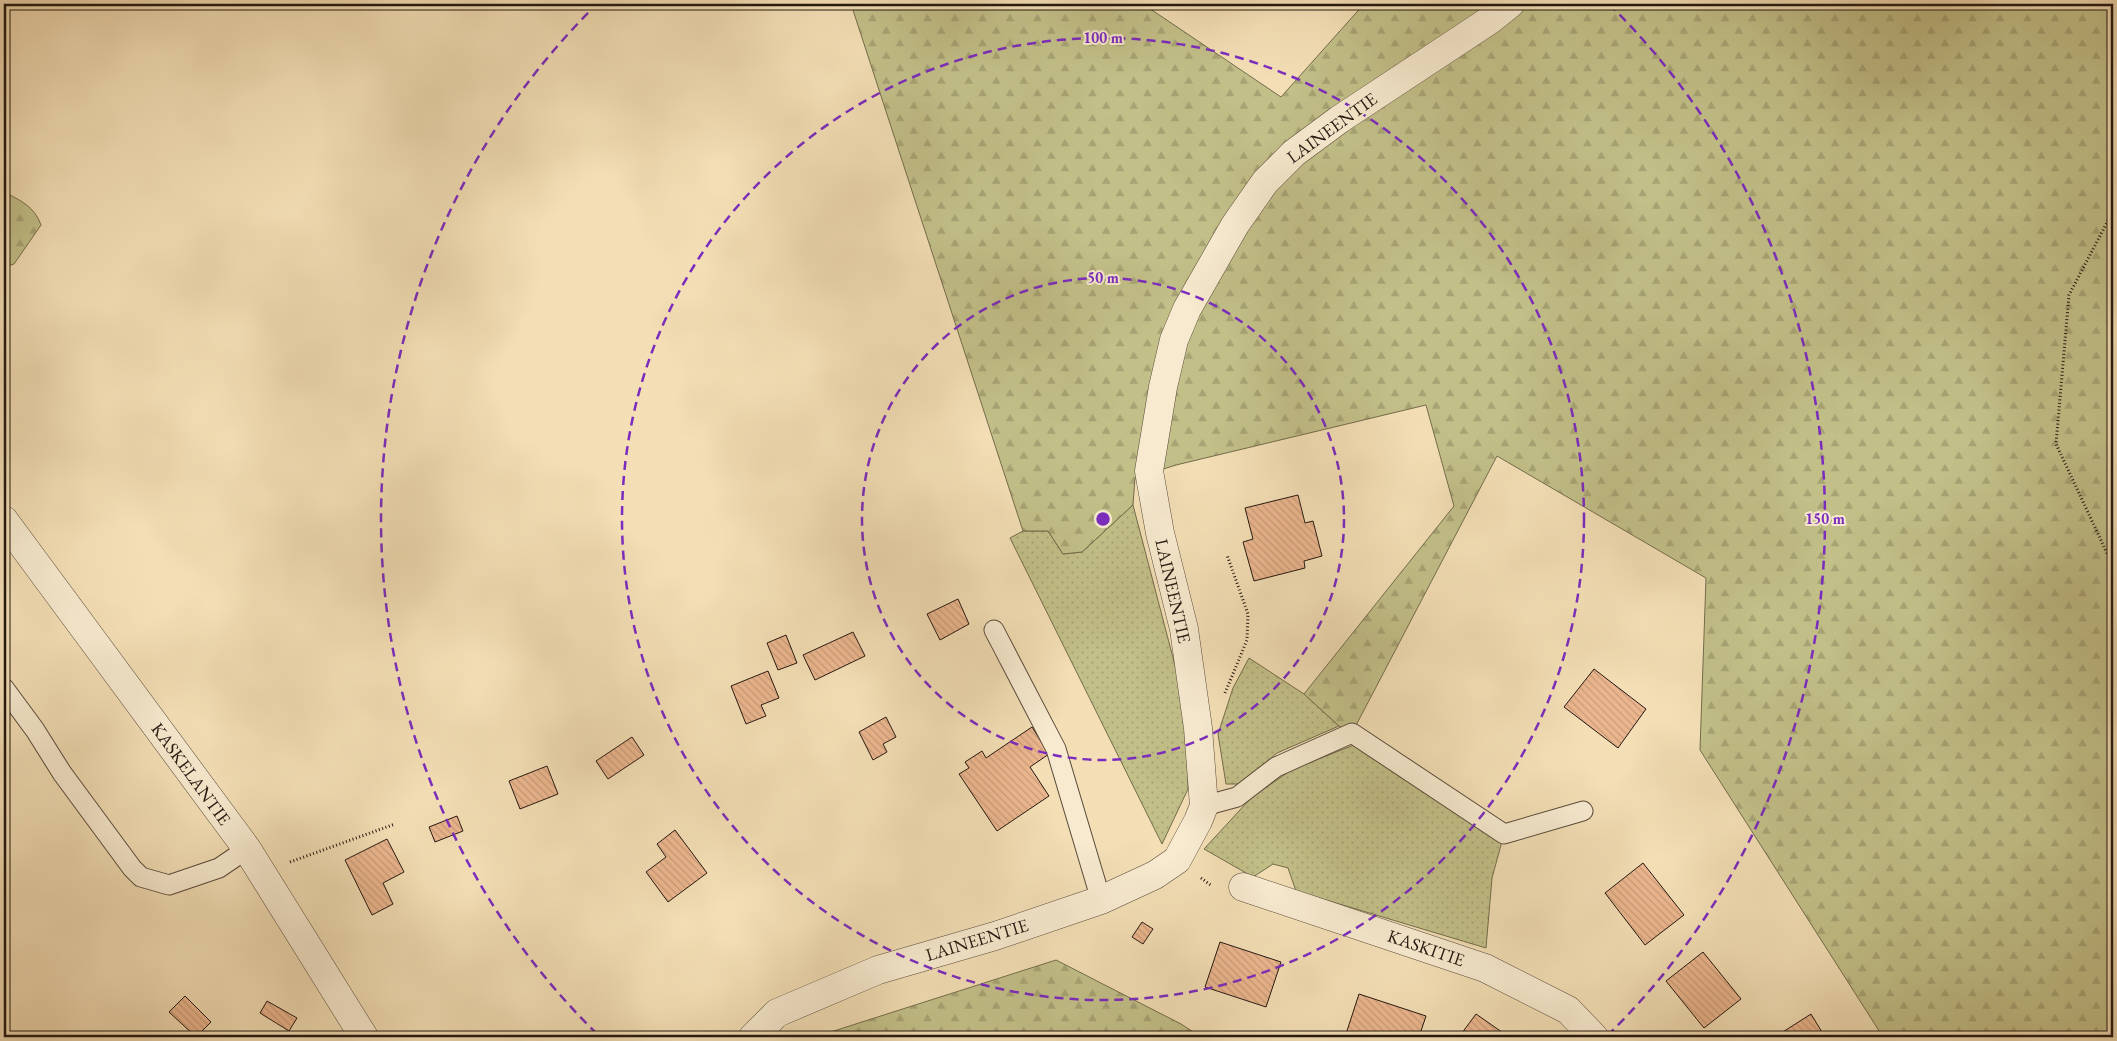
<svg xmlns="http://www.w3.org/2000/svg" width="2117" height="1041" viewBox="0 0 2117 1041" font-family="'EB Garamond',serif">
<defs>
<pattern id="green-dots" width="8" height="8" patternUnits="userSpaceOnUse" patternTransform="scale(1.25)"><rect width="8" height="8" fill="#c2bf88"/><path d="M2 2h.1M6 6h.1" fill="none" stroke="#a7a374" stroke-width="1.8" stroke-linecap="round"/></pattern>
<pattern id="forest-firs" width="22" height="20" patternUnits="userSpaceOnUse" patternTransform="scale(1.25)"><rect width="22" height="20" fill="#c2bf88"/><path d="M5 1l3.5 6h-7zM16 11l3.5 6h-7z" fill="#a7a374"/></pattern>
<pattern id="building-back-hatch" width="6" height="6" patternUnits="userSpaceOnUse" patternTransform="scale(1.25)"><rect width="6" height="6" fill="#ebb68e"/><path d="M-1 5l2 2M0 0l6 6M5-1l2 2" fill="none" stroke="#c99c79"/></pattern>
</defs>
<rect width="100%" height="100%" fill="#f3deb5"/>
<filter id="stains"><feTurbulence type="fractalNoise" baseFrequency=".004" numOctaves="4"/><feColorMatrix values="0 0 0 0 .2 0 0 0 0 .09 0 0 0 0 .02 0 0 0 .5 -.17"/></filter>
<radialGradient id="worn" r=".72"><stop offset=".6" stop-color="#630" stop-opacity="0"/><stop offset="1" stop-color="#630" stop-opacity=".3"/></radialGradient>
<path fill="url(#green-dots)" stroke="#736c4c" d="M1133,505L1188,715V789L1162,844L1010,538L1023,531H1048L1063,554L1082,552Z
M1249,658L1304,694L1339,726L1277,753L1240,784H1226L1218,734L1233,688Z
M1364,741L1504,834L1492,878L1486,948L1296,891L1288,868L1273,864L1253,877L1204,849L1252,797L1293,769Z"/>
<path fill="url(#forest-firs)" stroke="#736c4c" d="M851,4H1143L1281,97L1364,4H2113V1037H1883L1700,750L1706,578L1497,456L1352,733L1339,726L1304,694L1454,506L1426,405L1176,465L1135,478L1133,505L1082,552L1063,554L1048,531H1023Z
M4,192C20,200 35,207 41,225L14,264L4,267Z
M1056,960L1181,1024L1201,1037H815Z"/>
<path fill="url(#building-back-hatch)" stroke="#241811" d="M1298,495L1305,523L1313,521L1322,556L1304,561L1305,568L1254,581L1243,542L1253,539L1245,508Z
M958,599L969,624L940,640L927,614Z
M853,632L865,656L815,680L803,655Z
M786,635L797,663L778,670L767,643Z
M1594,669L1646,709L1618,748L1564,707Z
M768,671L779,698L761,705L766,716L746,724L731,686Z
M886,717L896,737L883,744L887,752L873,760L859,732Z
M1032,727L1049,754L1030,767L1049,796L997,831L959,774L969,768L965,762L982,751L986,758Z
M632,737L644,755L608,779L596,761Z
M547,766L558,794L520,809L509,781Z
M457,816L463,831L435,842L429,827Z
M675,830L707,873L668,902L646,872L666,857L657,844Z
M387,839L404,872L383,883L393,904L372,915L345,860Z
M1643,863L1684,915L1645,945L1605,893Z
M1142,922L1153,929L1143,944L1132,937Z
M1220,942L1281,962L1266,1007L1205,987Z
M1703,952L1741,999L1704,1028L1666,981Z
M1359,994L1426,1016L1419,1037H1345Z
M185,996L211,1022L196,1037L169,1012Z
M267,1001L297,1018L289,1031L260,1013Z
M1476,1014L1509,1037H1459Z
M1811,1014L1825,1037H1775Z"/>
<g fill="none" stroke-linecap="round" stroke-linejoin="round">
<defs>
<path id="service" d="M994,630L1056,749L1101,900
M4,688L35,730L62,773L132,868L141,877L169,885L219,868L247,849
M1204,806L1237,797L1276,767L1352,733L1504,834L1583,811"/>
<path id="minor" d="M1243,887L1485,968L1568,1010L1594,1037
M753,1037L777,1013L878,970L995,936L1101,900L1155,875L1177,860L1198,821L1204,806L1198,728L1184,629L1160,533L1149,471L1163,387L1174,340L1187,309L1235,225L1265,182L1294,153L1340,119L1490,20L1510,4"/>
<path id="tertiary" d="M4,520L247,849L364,1037"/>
</defs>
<use href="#service" stroke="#584a3a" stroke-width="21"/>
<use href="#minor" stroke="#584a3a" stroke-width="29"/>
<use href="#tertiary" stroke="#584a3a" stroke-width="29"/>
<path stroke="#241811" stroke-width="3" stroke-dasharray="1 2.5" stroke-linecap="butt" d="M2113,211L2069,295L2056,444L2113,566
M1225,693L1247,640L1248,614L1227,555
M290,862L395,824
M1201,878L1212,886"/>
<use href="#service" stroke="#f7eacf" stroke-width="19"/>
<use href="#minor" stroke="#f7eacf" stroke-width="28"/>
<use href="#tertiary" stroke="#f7eacf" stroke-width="28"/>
</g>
<g fill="none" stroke="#7b2cbf" stroke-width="2.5" stroke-dasharray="9 6">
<circle cx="1103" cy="519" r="241"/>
<circle cx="1103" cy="519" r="481"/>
<path d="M597 1034A722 722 0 0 1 597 4M1609 4A722 722 0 0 1 1609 1034"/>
</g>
<g text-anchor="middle" stroke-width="4" stroke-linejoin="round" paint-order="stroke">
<g font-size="18" fill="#241811" stroke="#f7eacf">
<text transform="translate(1332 128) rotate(-36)" y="6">LAINEENTIE</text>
<text transform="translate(1173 591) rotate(77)" y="6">LAINEENTIE</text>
<text transform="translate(191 774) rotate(54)" y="6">KASKELANTIE</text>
<text transform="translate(977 940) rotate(-17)" y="6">LAINEENTIE</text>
<text transform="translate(1426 948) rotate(19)" y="6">KASKITIE</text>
</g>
</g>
<circle cx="1103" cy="519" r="8" fill="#7b2cbf" stroke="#f7eacf" stroke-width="2.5"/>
<g font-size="15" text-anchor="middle" font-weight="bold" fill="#7b2cbf" stroke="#f7eacf" stroke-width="4" stroke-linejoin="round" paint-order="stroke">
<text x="1103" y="43">100 m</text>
<text x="1103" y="283">50 m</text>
<text x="1825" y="524">150 m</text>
</g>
<rect width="2117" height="1041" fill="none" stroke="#f3deb5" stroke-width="20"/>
<rect x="5" y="5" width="2107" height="1031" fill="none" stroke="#241811" stroke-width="2.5"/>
<rect x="10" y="10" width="2097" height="1021" fill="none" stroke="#241811"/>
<rect width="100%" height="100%" filter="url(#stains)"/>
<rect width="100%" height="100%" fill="url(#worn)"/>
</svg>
